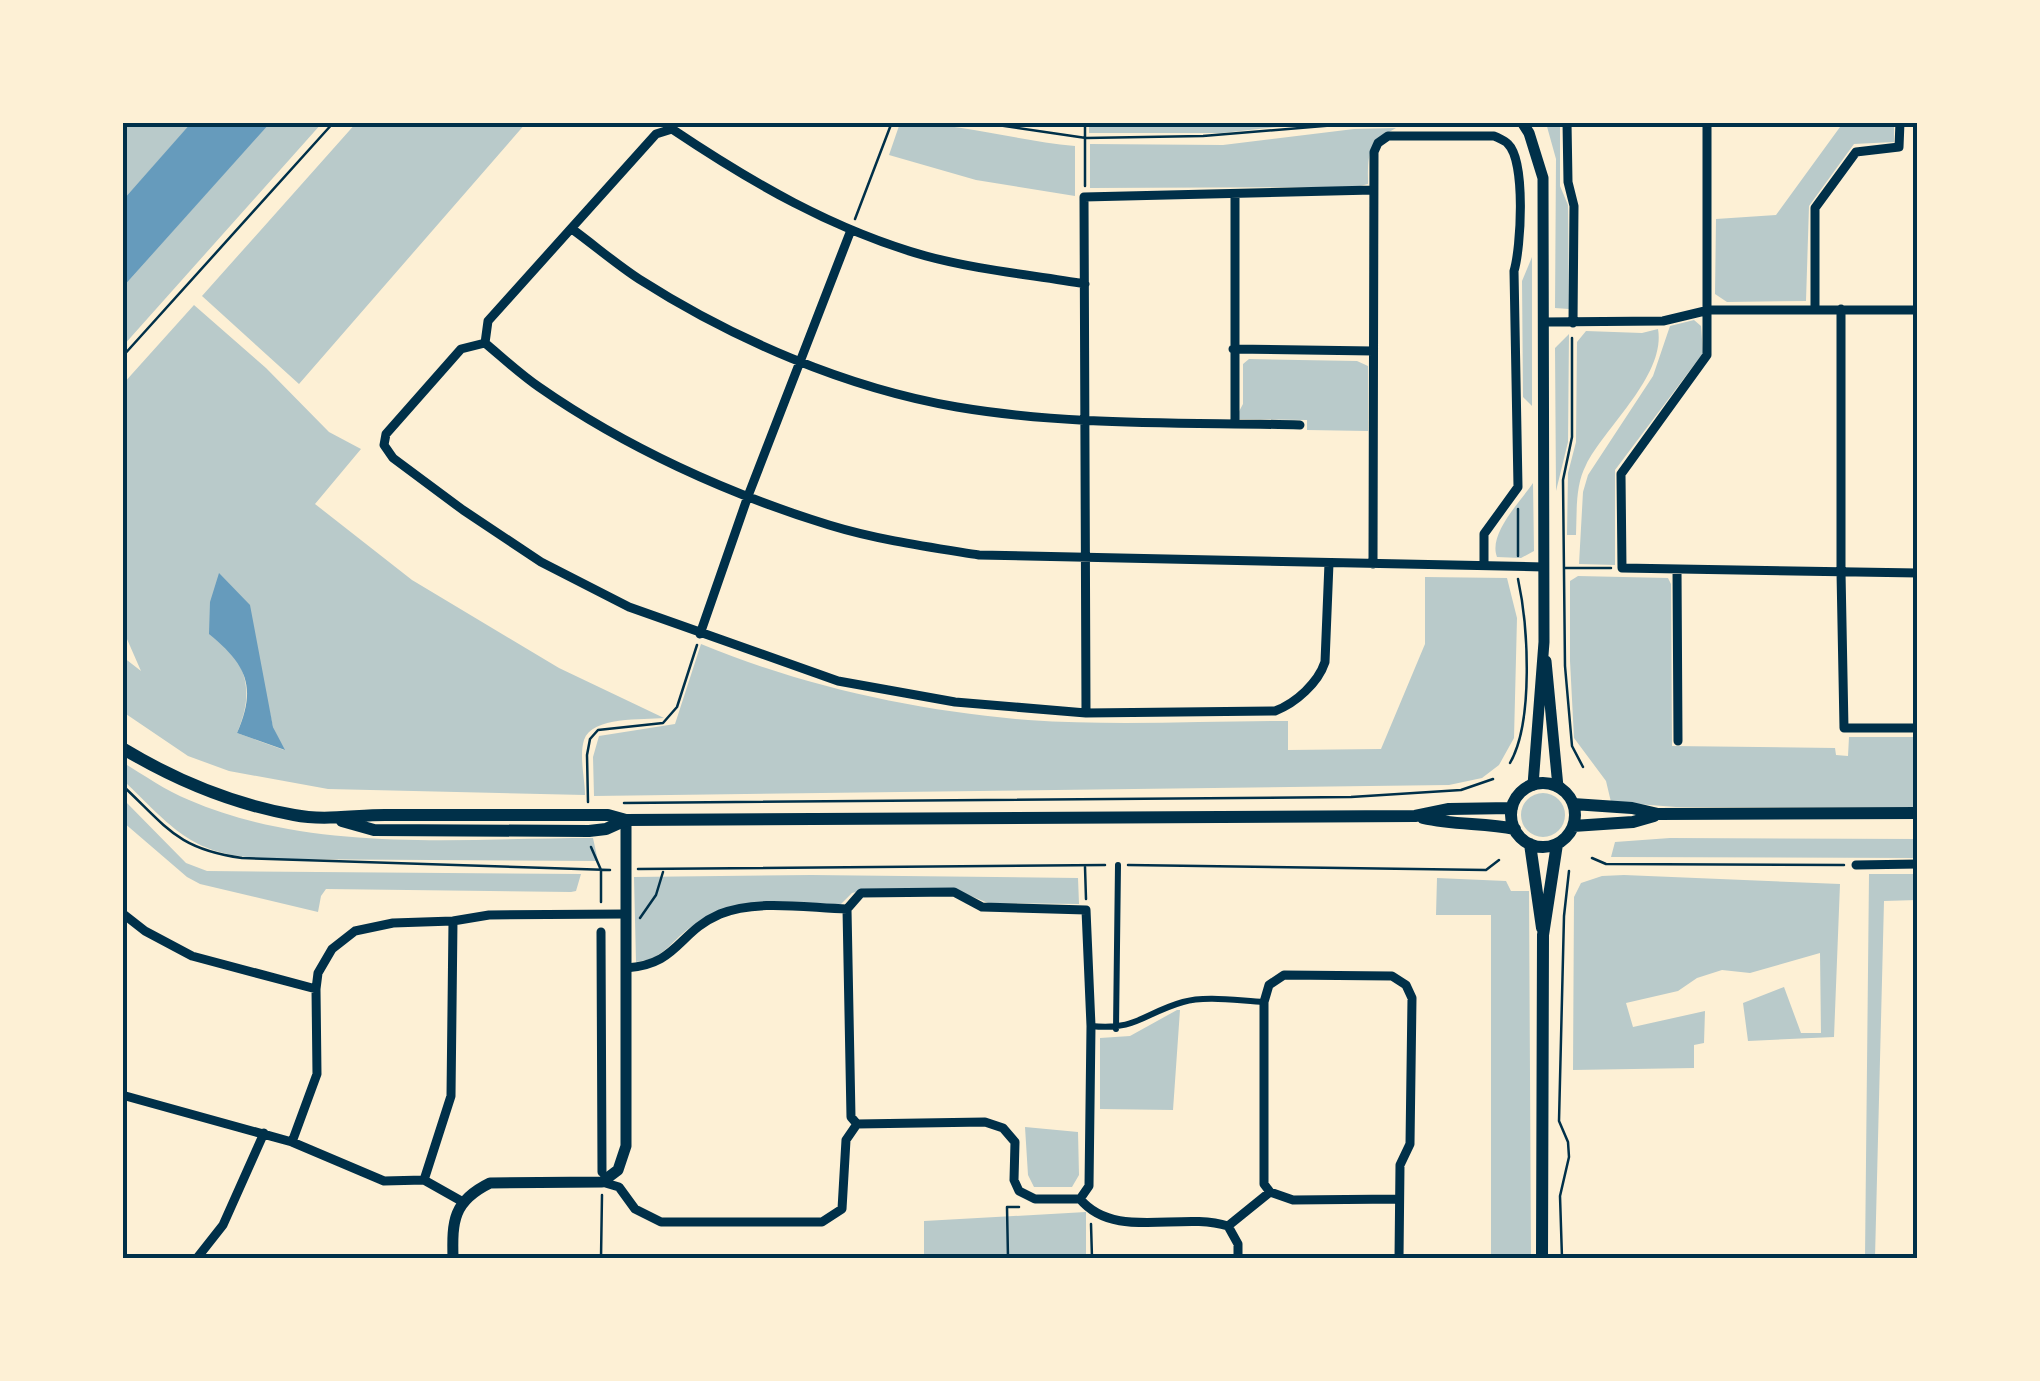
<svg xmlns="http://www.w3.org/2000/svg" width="2040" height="1381" viewBox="0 0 2040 1381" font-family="Lora,serif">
<rect width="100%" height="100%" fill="#fdf0d5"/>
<path fill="#b9caca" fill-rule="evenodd" d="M125,122L192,123L123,200L122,124Z
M357,122L526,123L299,384L202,296Z
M269,123H322L123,346V287Z
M900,123C959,122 1016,141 1075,146V196L976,180L889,155Z
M1089,123H1315L1222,133H1089Z
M1546,123H1560V186L1568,205L1569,309L1555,308L1556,159Z
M1835,123H1894V142L1854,144L1809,206L1806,301L1727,302L1715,294L1716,219L1776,215L1840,127Z
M1396,128C1367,144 1368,153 1368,184L1356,187L1090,188V144L1223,145L1354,129Z
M1532,257V406L1523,397L1522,281Z
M194,305L266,368L329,432L361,449L315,504L412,580L559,668L664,718C643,720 592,716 584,740C579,756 585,779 585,795L328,789L229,771L188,756L123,712V657L141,671L123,630V384ZM234,654L263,682L273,727L284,750L237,733C249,704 251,682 234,654Z
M1694,320L1701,326L1703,353L1615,470V565L1579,564L1583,492L1588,475L1653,376L1670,326Z
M1658,329C1666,375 1606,426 1586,465C1575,486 1577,512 1576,535H1567L1568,473L1576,442L1577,342L1586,331L1642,333Z
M1569,334L1568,442L1556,491L1555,348Z
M1249,359L1357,361L1368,366V431L1307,430V420L1235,419L1243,404V364Z
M1533,483L1534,551L1521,558L1497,557C1488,534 1520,502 1533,483Z
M1578,576L1668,578L1671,584L1672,746L1835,748L1836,755L1848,756L1849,737H1917V807H1676L1611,802L1606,781L1574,738L1570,661V581Z
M1425,577L1507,578L1517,618L1514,738L1499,765L1482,778L1449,785L594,796L593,757L599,736L675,724L701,644C805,687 917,711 1028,720C1114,726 1202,721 1288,721V750L1381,749L1425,644Z
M122,762C144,775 166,791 189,800C314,854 461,838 593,838L598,861L271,859C192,856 177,832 123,780Z
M1521 815a22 22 0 1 1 44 0a22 22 0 1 1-44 0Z
M123,799L186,863L207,871L581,874L576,891L571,892L326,889L321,896L318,912L200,884L187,877L123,822Z
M1670,838L1917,839V858L1611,857L1615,842Z
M1869,874H1918L1917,900L1884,901L1875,1258H1865Z
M811,875L1078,878L1079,904L988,903L954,889L864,890L852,893L841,904C792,904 738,898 694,925C670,940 667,958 636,962L634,877Z
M1624,875L1840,884L1834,1037L1748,1041L1743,1003L1784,987L1801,1033H1821L1820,953L1750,973L1722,970L1697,978L1678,991L1626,1003L1633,1027L1705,1011L1704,1043L1694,1045V1068L1573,1070L1574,897L1581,883L1602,876Z
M1437,878L1506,881L1511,891H1529L1531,1258H1491V915H1436Z
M1177,1010H1180L1173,1110L1100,1109V1038L1130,1036Z
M1025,1127L1078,1132L1079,1175L1072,1187H1034L1028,1175Z
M1086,1212V1258H924V1221Z"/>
<path fill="#669bbc" d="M192,122L270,123L123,287V200Z
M219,573L250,605L273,727L285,750L237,733C257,687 247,665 209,634L210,602Z"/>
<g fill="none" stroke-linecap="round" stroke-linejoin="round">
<path stroke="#003049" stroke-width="2.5" d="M977,122L1086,138L1203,136L1372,122
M1085,186V122
M855,219L892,122
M1572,338V437L1563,480L1565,666L1572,746L1583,767
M122,357L334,122
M1518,556V509
M1564,568H1611
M1510,763C1534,721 1528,625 1518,579
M122,785C167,827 177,849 242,858L610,870
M588,802L587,755L590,739L598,730L663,723L677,707L697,645
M624,803L1351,797L1461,790L1493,779
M591,847L601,870V902
M1592,858L1606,864L1844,865
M1128,865L1486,870L1499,860
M1085,867L1086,899
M638,869L1105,865
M640,918L656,895L663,872
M1091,1224L1092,1258
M601,1258L602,1195
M1008,1258L1007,1207H1019
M1562,1258L1560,1196L1569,1157L1568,1142L1559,1121L1564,916L1569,871"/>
<path stroke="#003049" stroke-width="6" d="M1091,1026C1136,1031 1144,1013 1183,1002C1206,995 1240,1001 1264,1002
M1116,1029L1118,865"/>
<path stroke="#003049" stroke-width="9" d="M673,122L672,129L656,134L488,321L485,343L461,349L386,434L384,445L393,458L463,510L541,562L629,607L838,681L955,702L1086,713L1275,711C1296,703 1318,683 1325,662L1329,563
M1567,122L1568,182L1574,206L1573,323
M1707,122V355L1621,474L1622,568L1918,573
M672,129C751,182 833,230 926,256C977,270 1033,275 1085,284
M1235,195V423
M572,229C594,245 616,264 639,279C733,339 846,388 957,407C1069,426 1187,422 1300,425
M1815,309V208L1856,152L1899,147L1900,122
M1841,309V572L1844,728H1918
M1544,322L1663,321L1709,310H1918
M485,343C503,358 520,374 539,387C625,447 728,494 829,525C878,540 929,547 979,555L1544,567
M1233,349L1373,351
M1373,564L1374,152L1378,143L1388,136H1494C1497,137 1507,142 1508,144C1526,161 1521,248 1514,271L1518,487L1484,534V565
M1677,569L1678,741
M700,634L748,496L851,230
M1086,713L1084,197L1373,190
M1856,865L1918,864
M847,909L851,1117L857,1124
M122,913L145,931L192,956L316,989
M601,932L602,1172
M626,968C678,965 678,932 720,914C757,899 807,908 847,909L861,893L954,892L982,907L1086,910L1091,1026L1089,1186L1080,1199C1115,1241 1181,1211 1228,1226L1270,1192L1293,1200L1399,1199
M122,1095L292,1142L384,1181L424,1180L463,1202
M292,1142L317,1074L316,989L318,973L332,949L355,931L393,923L453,921L489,915L626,914
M424,1180L451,1096L453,921
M602,1182L619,1187L635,1209L661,1222H822L842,1209L846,1140L857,1124L985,1122L1003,1128L1015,1142L1014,1180L1019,1191L1035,1199H1080
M1270,1192L1264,1184V1002L1269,985L1284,975L1392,976L1406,985L1412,998L1410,1144L1400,1165L1399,1258
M1228,1226L1238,1244V1258
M197,1258L223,1225L264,1133"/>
<path stroke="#003049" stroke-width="11" d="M1522,122L1529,133L1543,178L1544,642L1533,785
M1546,661L1558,787
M453,1258C452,1221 453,1201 490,1183L602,1182L618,1170L626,1146V820"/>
<path stroke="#003049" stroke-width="12" d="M122,748C175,780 233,804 294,815C324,821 355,815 385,815C460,815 534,815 608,815L626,820L1415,816L1449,809L1512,808
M1511 815a32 32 0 1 1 64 0a32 32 0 1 1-64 0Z
M1573,804L1632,808L1658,814L1918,813
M1423,818C1454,825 1484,823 1515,829
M342,821L374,830L589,831L606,829L626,820
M1573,826L1633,822L1654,816
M1530,844L1542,928
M1542,1258L1543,935L1557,844"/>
</g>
<rect width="2040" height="1381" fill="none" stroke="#fdf0d5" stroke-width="250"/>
<rect x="125" y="125" width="1790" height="1131" fill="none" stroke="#003049" stroke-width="4"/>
</svg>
